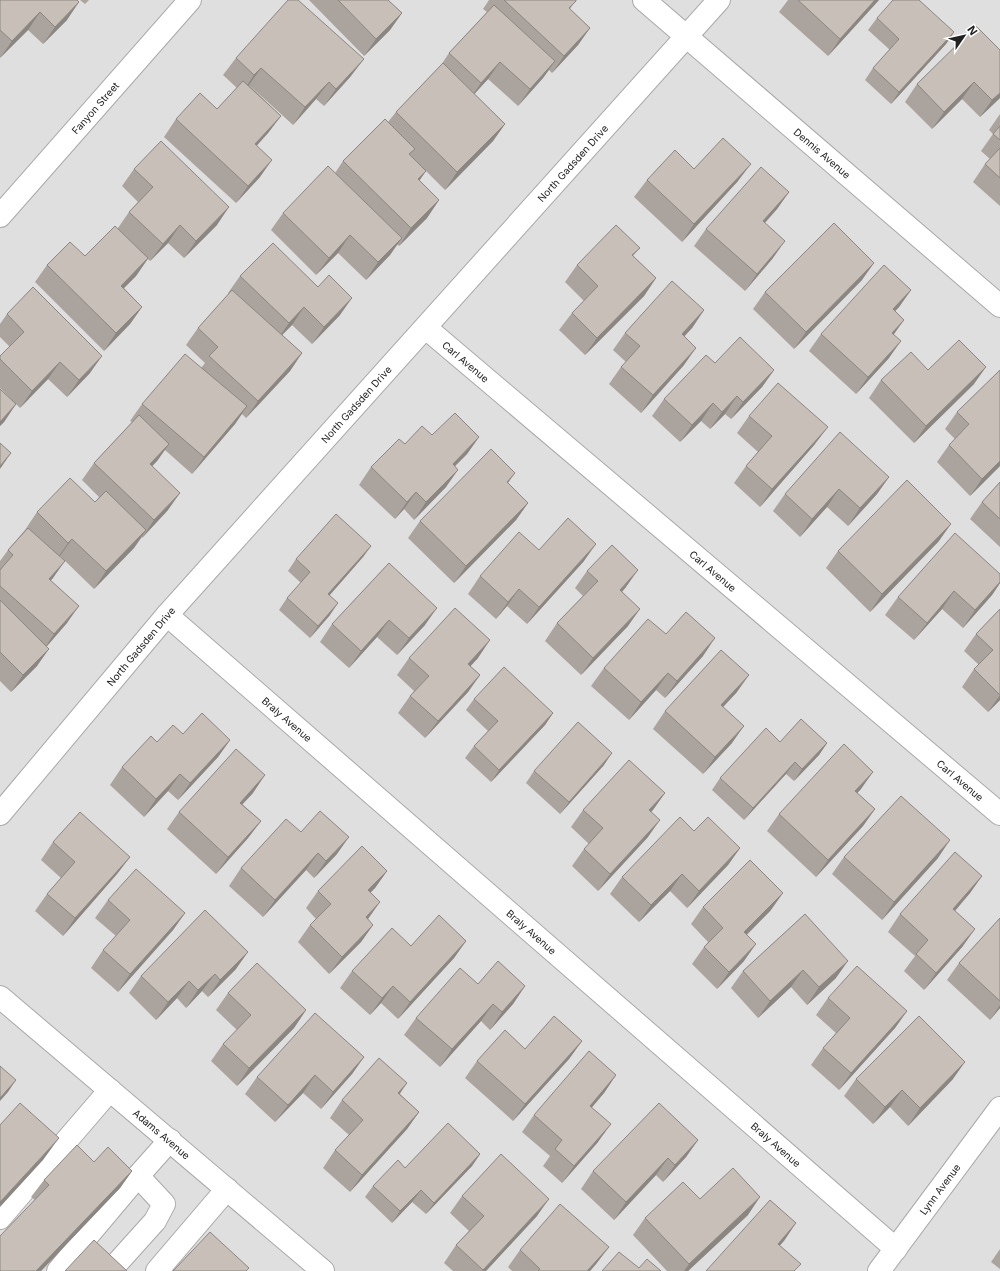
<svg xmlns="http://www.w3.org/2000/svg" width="1000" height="1271" viewBox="0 0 1000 1271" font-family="Inter,sans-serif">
<rect width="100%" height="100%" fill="#f2efe9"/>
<path fill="#e0dfdf" d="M0,0H1000V1271H0Z"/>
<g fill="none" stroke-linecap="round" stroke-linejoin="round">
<defs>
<g id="minor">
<path id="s1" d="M644,0L1000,306"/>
<path id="s2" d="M0,216L190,0"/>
<path id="s3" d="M426,328L1000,814"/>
<path id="s4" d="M167,615L896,1249"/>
<path id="s5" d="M0,814L167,615L719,0"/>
<path id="s6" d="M0,997L323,1271"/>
<path d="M0,1218L110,1090"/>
<path d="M58,1271L138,1176L170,1140"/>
<path d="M110,1271L155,1221L164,1204L138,1176"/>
<path d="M157,1271L227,1189"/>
<path id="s7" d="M879,1271L1000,1108"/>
</g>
</defs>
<use href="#minor" stroke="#a9a9a9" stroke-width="24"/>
<use href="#minor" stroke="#fff" stroke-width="22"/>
</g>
<path fill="#aba49e" d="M0,0L67,20L43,44L28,30L0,58Z
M80,0H89L85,4Z
M309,0H388L402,13L390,30L364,56Z
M489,0H576L570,9L590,28L578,45L552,73L549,70L543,78L518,106L488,79L474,94L505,124L493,141L445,190L426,171L419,181L439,200L427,218L399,246L397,244L390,255L366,280L338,253L316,275L271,230L283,213L335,173L343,161L388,122L396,112L441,65L449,53L487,12L483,9Z
M788,0H879L828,56L779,12Z
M877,18L954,32L946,44L891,104L865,80L873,68L890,50L868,30Z
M1000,50V98L980,117L962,99L932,129L905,102L917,84Z
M236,58L351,76L324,106L316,99L293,125L249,85L281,116L268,133L257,145L260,177L236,203L164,137L176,119L217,109L237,88L223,75Z
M1000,114V206L973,182L985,164L990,159L981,151L993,134L989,130Z
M134,169L217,225L184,258L168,243L150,261L148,259L136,276L124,288L142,307L130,324L104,351L35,282L47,265L85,256L118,228L129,212L138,202L122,186Z
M647,180L738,181L682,242L634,197Z
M789,192L777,209L765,223L773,258L745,291L694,246L706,229Z
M640,248L633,256L656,278L644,296L585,355L559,330L572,313L584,301L565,282L577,265Z
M240,276L340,315L312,344L292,325L282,335L302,353L290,371L246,418L242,414L235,424L192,474L165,450L157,461L152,466L168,510L142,538V537L134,548L94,589L60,556L53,578L50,581L67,623L46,646L37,666L11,692L0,681V561L8,550L25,530L37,512L95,502L99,497L82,480L94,463L132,422L130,421L142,404L201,368L205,363L186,345L198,328L229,294L228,293Z
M862,280L794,349L753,309L765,292Z
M911,290L899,307L895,311L904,320L893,334L889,358L856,394L809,351L821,334Z
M704,310L692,328L684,336V365L641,413L609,384L621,367L626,362L613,350L625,333Z
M7,314L90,373L67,397L48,379L20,408L16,404L4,422L0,426V389L12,400L0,388V356L10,347L0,337V324Z
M715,363L774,370L762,387L731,419L725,414L710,429L701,421L680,442L652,416L664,399Z
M928,370L974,384L914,443L869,398L881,380Z
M1000,370V466L970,496L937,462L949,445L955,439L945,429L957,412Z
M749,416L815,444L760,507L734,483L746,466L758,452L737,433Z
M432,435L479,437L467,454L455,466L446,487L414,520L404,509L395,519L359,485L371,467L405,444Z
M889,477L877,494L848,526L827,507L800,537L773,511L785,494Z
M1000,482V547L970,519L982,502Z
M508,483L528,503L516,520L454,583L408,538L420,521Z
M939,541L870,612L826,568L838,551Z
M371,546L363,557L330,595V615L310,638L279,610L287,598L301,583L288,571L296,559Z
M539,550L584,561L527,624L507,606L496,619L468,594L480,576Z
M389,563L425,625L397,655L377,637L349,668L320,642L332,624Z
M587,571L626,587L622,592L628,626L581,675L545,641L557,623L583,596L575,588Z
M1000,574V583L992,595L963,628L942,609L914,640L885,615L898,597Z
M1000,609V700L988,712L962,687L974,669L979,665L964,651L976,634Z
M666,634L703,656L665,698L656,690L629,720L591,686L604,668Z
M409,658H478L470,666L480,675L468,692L425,738L398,713L410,696L414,691L397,675Z
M737,692L723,707L732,743L703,774L653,729L665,711Z
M474,699L553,713L545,725L491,782L465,758L474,746L488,731L466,710Z
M183,734L230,740L218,757L178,800L168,791L144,817L110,785L122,767L157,742Z
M780,742L827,743L819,755L794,781L786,774L744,820L712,790L720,778Z
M604,765L560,814L526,783L534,771Z
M861,789L857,793L875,809L863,826L816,877L767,831L779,814Z
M253,793L242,804L261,821L248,838L216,874L167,829L179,812Z
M665,793L651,812L648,837L598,891L572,866L584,849L589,844L571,827L583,810Z
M694,831L740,848L728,865L687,908L670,891L639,922L610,894L622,877Z
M301,832L337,854L314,878L306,870L263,917L229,886L241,868Z
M53,842L130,857L117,874L63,936L35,911L47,894L61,878L41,860Z
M844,857L938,858L882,920L832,874Z
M387,871L375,888L371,892L368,920L373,925L361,942L329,974L298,942L310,925L316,919L306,908L318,891Z
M982,876L970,893L955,911L963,946L924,990L904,971L915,956L888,932L900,914Z
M108,900L185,913L173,930L118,992L91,968L103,950L116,936L95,918Z
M703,907L771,910L747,935L744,961L717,989L692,964L704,947L708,942L691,924Z
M805,914L836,978L807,1005L791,987L758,1018L731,988L743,971Z
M1000,918V1008L990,1020L947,980L959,963Z
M466,941L454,958L398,1019L381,1003L370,1015L340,988L352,971L411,946Z
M236,969L208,997L202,991L186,1008L177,998L156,1020L129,993L141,976Z
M478,984L525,986L513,1004L490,1030L481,1021L440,1067L404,1035L416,1018Z
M228,993L306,1010L294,1028L237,1086L211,1061L223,1044L237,1030L216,1010Z
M828,998L907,1011L895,1028L839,1090L811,1065L823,1048L836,1033L816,1015Z
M582,1041L569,1059L513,1121L465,1078L477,1061L525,1049Z
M364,1057L352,1074L321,1109L303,1093L275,1122L245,1094L257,1077Z
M616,1075L604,1093L591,1108L598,1142L562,1183L543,1166L550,1156L522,1132L534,1115Z
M856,1079H953L908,1126L890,1107L873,1124L844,1096Z
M400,1094L419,1112L407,1129L350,1192L323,1168L335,1150L349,1135L330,1118L342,1100Z
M698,1140L686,1157L663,1182L656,1175L614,1220L581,1189L593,1171Z
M480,1154L472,1166L426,1214L412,1202L392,1223L365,1197L373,1186L405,1168Z
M94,1162L132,1171L120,1188L41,1271H0L35,1200L31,1197L44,1180Z
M462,1196L537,1216L486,1271H453L444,1263L456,1245L469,1231L450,1213Z
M748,1215L688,1271H667L633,1235L645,1218Z
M609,1247L596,1264L590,1271H512L508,1267L520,1250Z
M1000,1249V1269L991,1262Z"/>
<path fill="#8b8681" d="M875,0H879L828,56L840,39Z
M79,2L67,20L43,44L55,27Z
M40,12L28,30L0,58L12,41Z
M402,13L390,30L364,56L376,39Z
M590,28L578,45L552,73L564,56Z
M954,32L946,44L891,104L899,92Z
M364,59L351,76L324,106L336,89Z
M555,61L543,78L518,106L530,89Z
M500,62L488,79L469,100L481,83Z
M261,68L249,85L242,93L254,75Z
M329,82L316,99L293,125L305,107Z
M974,82L962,99L932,129L944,112Z
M1000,93V98L980,117L992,100Z
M281,116L268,133L243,161L255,144Z
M505,124L493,141L445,190L457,172Z
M272,160L260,177L236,203L248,186Z
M751,164L738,181L682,242L694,224Z
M426,171L414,188L418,179Z
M789,192L777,209L751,238L763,221Z
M439,200L427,218L399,246L411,228Z
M229,207L217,225L184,258L196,241Z
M180,225L168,243L150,261L163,244Z
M350,235L338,253L316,275L329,258Z
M402,238L390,255L366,280L378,262Z
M785,241L773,258L745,291L757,274Z
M148,258L136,276L109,303L121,286Z
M874,263L862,280L794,349L806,332Z
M656,278L644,296L585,355L597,338Z
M911,290L899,307L881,326L893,309Z
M352,298L340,315L312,344L324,327Z
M142,307L130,324L104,351L116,333Z
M304,307L292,325L277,340L289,323Z
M704,310L692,328L670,352L682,334Z
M904,320L892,337V333Z
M901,341L889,358L856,394L868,377Z
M696,348L684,365L641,413L653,395Z
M302,353L290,371L246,418L258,401Z
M102,356L90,373L67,397L79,380Z
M60,362L48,379L20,408L32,391Z
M986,367L974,384L914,443L926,426Z
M774,370L762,387L731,419L743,402Z
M737,396L725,414L710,429L722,412Z
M713,403L701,421L680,442L692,425Z
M16,404L4,422L0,426V422Z
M247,406L235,424L192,474L204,457Z
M828,427L815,444L760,507L772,489Z
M479,437L467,454L440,481L453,464Z
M169,444L157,461L138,481L150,464Z
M11,453L0,469V466Z
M1000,461V466L970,496L982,479Z
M458,470L446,487L414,520L426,502Z
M515,473L503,490L507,482Z
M889,477L877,494L848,526L860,508Z
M839,489L827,507L800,537L812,519Z
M416,492L404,509L395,519L407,502Z
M180,493L168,510L142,538L154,520Z
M528,503L516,520L454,583L466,566Z
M951,524L939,541L870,612L882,594Z
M146,530L134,548L94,589L106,571Z
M72,539L60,556L56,560L68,543Z
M596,544L584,561L527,624L539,607Z
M371,546L363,557L320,606L328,594Z
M65,561L53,578L37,596L49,579Z
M638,570L626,587L608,607L620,590Z
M1000,582V583L992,595L963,628L975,610Z
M519,589L507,606L496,619L508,602Z
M954,591L942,609L914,640L927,623Z
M338,603L330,615L310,638L318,626Z
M79,606L67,623L42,652L54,634Z
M437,608L425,625L397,655L409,638Z
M640,609L628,626L581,675L593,658Z
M389,620L377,637L349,668L361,651Z
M715,638L703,656L665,698L677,681Z
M490,640L478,658L456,682L468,664Z
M49,649L37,666L11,692L23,675Z
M668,673L656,690L629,720L641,702Z
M480,675L468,692L425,738L438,721Z
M749,675L737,692L709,722L721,705Z
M1000,695V700L988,712Z
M553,713L545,725L491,782L499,770Z
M744,726L732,743L703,774L715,757Z
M230,740L218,757L178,800L190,783Z
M827,743L819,755L794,781L802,769Z
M612,753L604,765L560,814L569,802Z
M795,762L786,774L744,820L753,808Z
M873,772L861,789L843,808L855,791Z
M180,774L168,791L144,817L156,799Z
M265,775L253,793L228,820L240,803Z
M665,793L653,810L637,827L649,810Z
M875,809L863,826L816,877L828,860Z
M660,820L648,837L598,891L610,874Z
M261,821L248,838L216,874L228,857Z
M349,837L337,854L314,878L326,861Z
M950,840L938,858L882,920L894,902Z
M740,848L728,865L687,908L699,891Z
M318,853L306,870L263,917L275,900Z
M130,857L117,874L63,936L75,918Z
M387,871L375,888L356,907L368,890Z
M682,874L670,891L639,922L651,905Z
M982,876L970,893L941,927L953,909Z
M783,893L771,910L732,949L744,932Z
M380,902L368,919L353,935L366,917Z
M185,913L173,930L118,992L130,974Z
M373,925L361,942L329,974L342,957Z
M975,929L963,946L924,990L936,973Z
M466,941L454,958L398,1019L410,1002Z
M756,944L744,961L717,989L729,972Z
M248,952L236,969L208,997L220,980Z
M848,961L836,978L807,1005L819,987Z
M803,970L791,987L758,1018L770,1001Z
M215,974L202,991L186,1008L198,990Z
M189,981L177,998L156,1020L168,1002Z
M393,986L381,1003L370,1015L382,998Z
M525,986L513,1004L490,1030L502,1012Z
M493,1004L481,1021L440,1067L452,1049Z
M1000,1005V1008L990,1020Z
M306,1010L294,1028L237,1086L249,1068Z
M907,1011L895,1028L839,1090L851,1073Z
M582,1041L569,1059L513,1121L525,1104Z
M364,1057L352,1074L321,1109L333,1092Z
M965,1062L953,1079L908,1126L920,1108Z
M315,1075L303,1093L275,1122L288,1105Z
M616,1075L604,1093L578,1124L590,1106Z
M16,1080L8,1092L0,1101V1098Z
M407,1083L395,1101L398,1093Z
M902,1090L890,1107L873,1124L885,1107Z
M419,1112L407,1129L350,1192L362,1175Z
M611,1124L598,1142L562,1183L574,1166Z
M59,1138L43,1160L0,1207V1202Z
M698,1140L686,1157L663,1182L675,1165Z
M480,1154L472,1166L426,1214L434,1203Z
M668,1158L656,1175L614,1220L626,1202Z
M132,1171L120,1188L41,1271H36Z
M421,1190L412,1202L392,1223L400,1211Z
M760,1197L748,1215L688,1271H684L689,1264Z
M549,1199L537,1216L486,1271H482Z
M796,1223L784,1241L766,1261L778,1244Z
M609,1247L596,1264L590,1271H587Z"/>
<path fill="#c7bfb8" stroke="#8b8681" d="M0,0H77L79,2L55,27L40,12L12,41L0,30Z
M288,0H298L364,59L336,89L329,82L305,107L261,68L254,75L236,58Z
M338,0H388L402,13L376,39Z
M504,0H576V1L569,8L590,28L564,56Z
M798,0H875L840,39Z
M893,0H919L954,32L899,92L873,68L899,39L877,18Z
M494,5L555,61L530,89L500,62L481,83L449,53Z
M976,26L1000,50V93L992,100L974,82L944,112L917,84Z
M443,63L505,124L457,172L396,112Z
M243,81L281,116L255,144L272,160L248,186L176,119L200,93L217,109Z
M385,119L415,149L409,154L426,171L418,179L439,200L411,228L343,161Z
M1000,126V140L993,134Z
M723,138L751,164L694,224L647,180L675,150L694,169Z
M161,141L229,207L196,241L180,225L163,244L129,212L153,187L134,169Z
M1000,148V178L985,164Z
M328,166L402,238L378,262L350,235L329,258L283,213Z
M761,167L789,192L763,221L785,241L757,274L706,229Z
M834,223L874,263L806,332L765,292Z
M616,225L640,248L632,255L656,278L597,338L572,313L598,286L577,265Z
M115,226L148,258L121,286L142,307L116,333L47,265L70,242L85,256Z
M273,243L318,287L329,275L352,298L324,327L304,307L289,323L240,276Z
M884,265L911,290L893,309L904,320L892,333L901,341L868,377L821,334Z
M672,281L704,310L682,334L696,348L653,395L621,367L640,346L625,333Z
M33,287L102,356L79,380L60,362L32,391L0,359V356L24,332L7,314Z
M232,290L302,353L258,401L209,356L218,347L198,328Z
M740,337L774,370L743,402L737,396L722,412L713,403L692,425L664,399L706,355L715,363Z
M959,340L986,367L926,426L881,380L911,352L928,370Z
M185,354L247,406L204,457L142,404Z
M1000,370V461L982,479L949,445L969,424L957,412Z
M778,383L828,427L772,489L746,466L772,436L749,416Z
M0,389L16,404L0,422Z
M455,413L479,437L453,464L458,470L426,502L416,492L407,502L371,467L399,439L405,444L422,426L432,435Z
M139,415L169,444L150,464L180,493L154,520L94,463Z
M840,432L889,477L860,508L839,489L812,519L785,494Z
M0,443L11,453L0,466Z
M491,449L515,473L507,482L528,503L466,566L420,521Z
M70,478L95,502L106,491L146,530L106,571L72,539L68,543L37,512Z
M907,480L951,524L882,594L838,551Z
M1000,482V519L982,502Z
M336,514L371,546L328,594L338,603L318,626L287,598L310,572L296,559Z
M568,518L596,544L539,607L519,589L508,602L480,576L519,532L539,550Z
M28,528L65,561L49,579L79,606L54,634L0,586V570L13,555L8,550Z
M955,533L1000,574V582L975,610L954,591L927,623L898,597Z
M612,545L638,570L620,590L640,609L593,658L557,623L598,581L587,571Z
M389,563L437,608L409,638L389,620L361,651L332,624Z
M0,600L49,649L23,675L0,652Z
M455,608L490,640L468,664L480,675L438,721L410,696L429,676L409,658Z
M1000,609V695L974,669L993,650L976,634Z
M686,612L715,638L677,681L668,673L641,702L604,668L648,619L666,634Z
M721,650L749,675L721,705L744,726L715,757L665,711Z
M504,667L553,713L499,770L474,746L498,721L474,699Z
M202,713L230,740L190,783L180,774L156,799L122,767L151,736L157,742L173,725L183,734Z
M801,719L827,743L802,769L795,762L753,808L720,778L766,728L780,742Z
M578,722L612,753L569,802L534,771Z
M844,744L873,772L855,791L875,809L828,860L779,814Z
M236,749L265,775L240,803L261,821L228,857L179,812Z
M629,760L665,793L649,810L660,820L610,874L584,849L603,828L583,810Z
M901,796L950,840L894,902L844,857Z
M320,811L349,837L326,861L318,853L275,900L241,868L286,819L301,832Z
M80,812L130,857L75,918L47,894L75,862L53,842Z
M680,817L694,831L708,817L740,848L699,891L682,874L651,905L622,877Z
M362,846L387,871L368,890L380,902L366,917L373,925L342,957L310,925L331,904L318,891Z
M955,852L982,876L953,909L975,929L936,973L916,954L928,940L900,914Z
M750,860L783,893L744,932L756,944L729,972L704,947L723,928L703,907Z
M136,869L185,913L130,974L103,950L130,920L108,900Z
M205,910L248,952L220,980L215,974L198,990L189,981L168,1002L141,976Z
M805,914L848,961L819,987L803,970L770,1001L743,971Z
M439,915L466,941L410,1002L393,986L382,998L352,971L392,928L411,946Z
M1000,918V1001L959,963Z
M498,961L525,986L502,1012L493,1004L452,1049L416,1018L460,968L478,984Z
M257,963L306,1010L249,1068L223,1044L251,1015L228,993Z
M857,966L907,1011L851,1073L823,1048L850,1018L828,998Z
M315,1013L364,1057L333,1092L315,1075L288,1105L257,1077Z
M554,1016L582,1041L525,1104L477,1061L505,1030L525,1049Z
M919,1016L965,1062L920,1108L902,1090L885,1107L856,1079Z
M589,1051L616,1075L590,1106L611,1124L574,1166L555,1149L562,1140L534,1115Z
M379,1058L407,1083L398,1093L419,1112L362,1175L335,1150L363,1120L342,1100Z
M0,1066L16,1080L0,1098Z
M20,1103L59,1138L0,1202V1125Z
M659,1103L698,1140L675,1165L668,1158L626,1202L593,1171Z
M448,1123L480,1154L434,1203L421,1190L400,1211L373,1186L398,1160L405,1168Z
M77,1145L94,1162L108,1147L132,1171L36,1271H0V1236L49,1185L44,1180Z
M501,1154L549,1199L483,1270L456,1245L484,1216L462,1196Z
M733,1168L760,1197L689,1264L645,1218L683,1182L700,1199Z
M770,1200L796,1223L778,1244L801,1264L794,1271H706Z
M560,1204L609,1247L587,1271H538L540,1269L520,1250Z
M210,1232L249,1268L246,1271H173Z
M94,1240L127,1271H65Z
M619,1252L639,1268L647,1259L661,1271H602Z"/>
<g text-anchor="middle" stroke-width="4" stroke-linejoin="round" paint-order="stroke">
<g font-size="10" fill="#222" stroke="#fff">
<text dy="4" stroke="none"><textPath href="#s2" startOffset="144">Fanyon Street</textPath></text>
<text dy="4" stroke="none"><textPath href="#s1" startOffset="235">Dennis Avenue</textPath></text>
<text dy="4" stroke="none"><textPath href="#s5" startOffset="867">North Gadsden Drive</textPath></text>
<text dy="4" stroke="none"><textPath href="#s3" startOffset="52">Carl Avenue</textPath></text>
<text dy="4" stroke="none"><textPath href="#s5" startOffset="543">North Gadsden Drive</textPath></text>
<text dy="4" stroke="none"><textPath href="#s3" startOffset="376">Carl Avenue</textPath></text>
<text dy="4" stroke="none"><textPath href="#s5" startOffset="219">North Gadsden Drive</textPath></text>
<text dy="4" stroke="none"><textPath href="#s4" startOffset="159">Braly Avenue</textPath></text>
<text dy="4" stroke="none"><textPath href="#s3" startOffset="700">Carl Avenue</textPath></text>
<text dy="4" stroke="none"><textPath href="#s4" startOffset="483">Braly Avenue</textPath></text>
<text dy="4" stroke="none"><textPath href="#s6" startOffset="212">Adams Avenue</textPath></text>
<text dy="4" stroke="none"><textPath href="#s4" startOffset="807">Braly Avenue</textPath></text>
<text dy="4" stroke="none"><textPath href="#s7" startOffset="102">Lynn Avenue</textPath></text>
</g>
</g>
<g transform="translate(964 36) rotate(56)" stroke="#ffffff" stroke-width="3" paint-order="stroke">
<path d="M0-3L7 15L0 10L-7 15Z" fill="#222222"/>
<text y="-6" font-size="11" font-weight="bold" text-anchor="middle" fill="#222222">N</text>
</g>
</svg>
